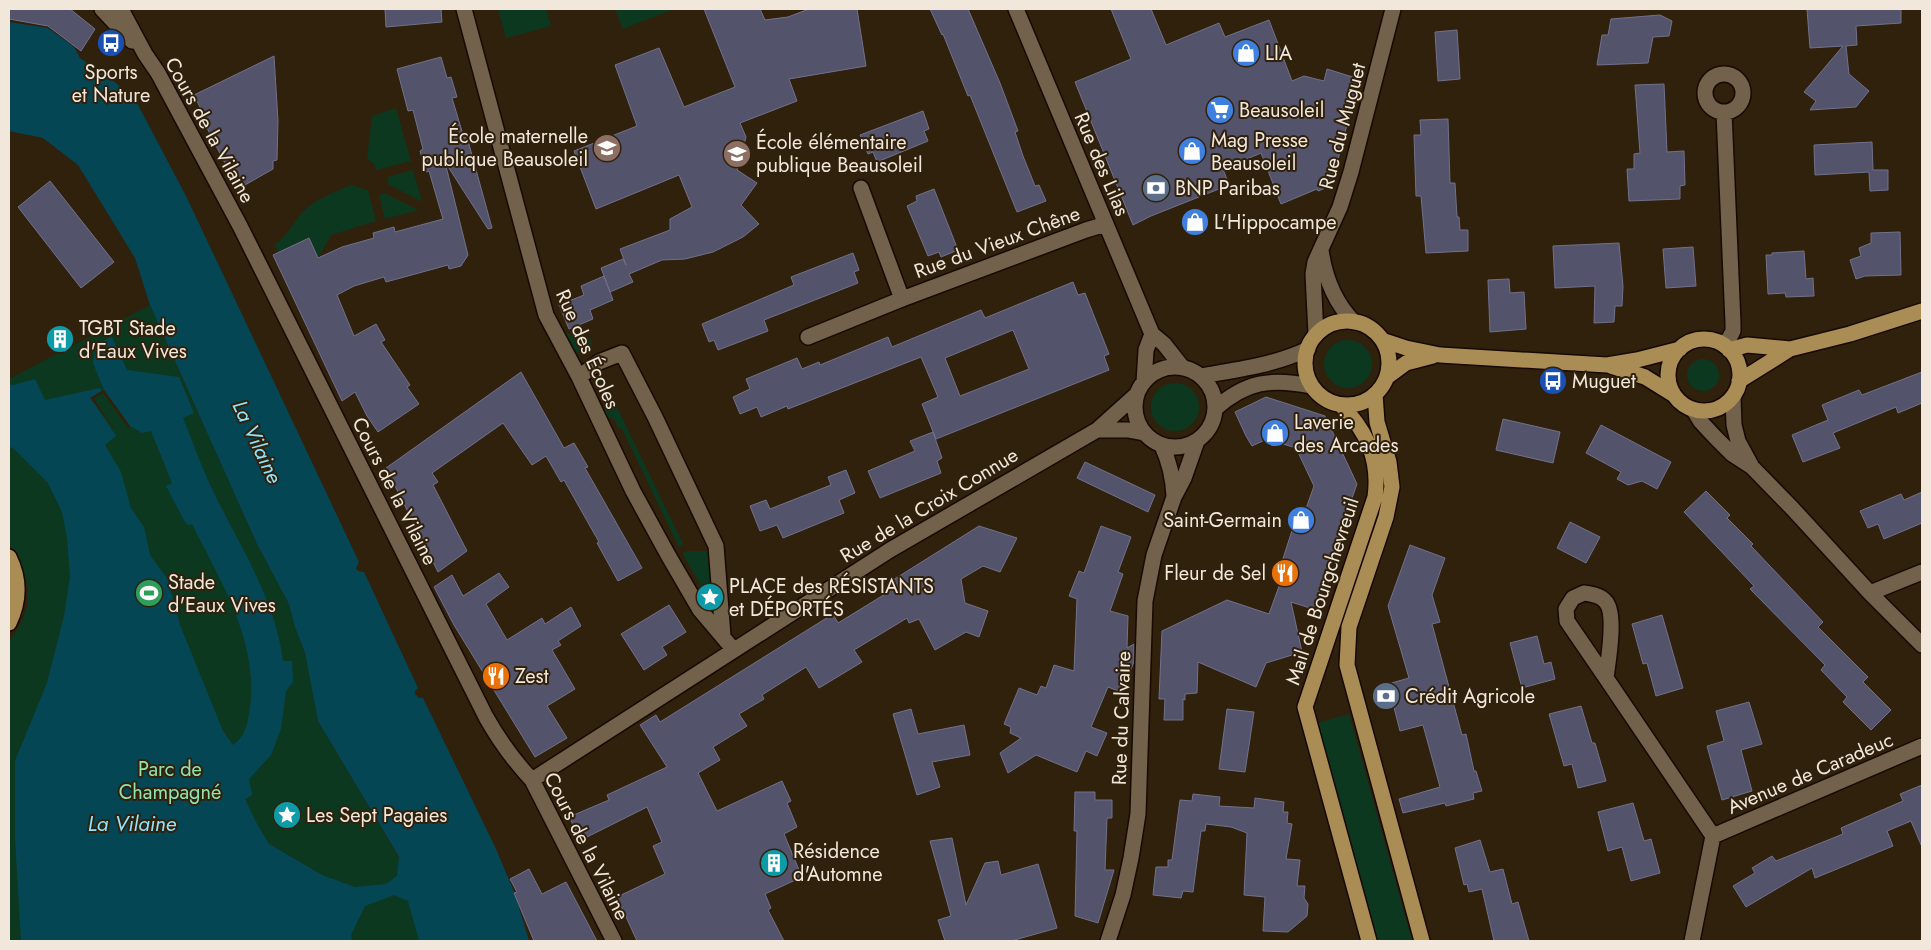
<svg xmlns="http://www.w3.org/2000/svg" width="1931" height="950" viewBox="0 0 1931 950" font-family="Jost,sans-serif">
<rect width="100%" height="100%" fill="#30210d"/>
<path fill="#0d3820" d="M498,9H546L551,26L506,38Z
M615,9H674L623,29Z
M396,108L411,161L376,170L374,164L367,159L372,116Z
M413,170L422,202L388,184V177Z
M351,185L368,190L376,221L331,235L318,258L308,238L278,253L275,244C289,236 293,220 306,209C318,198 335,192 351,185Z
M384,193L418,210L385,219L379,195Z
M150,305L257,544L289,604L295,627L305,653L318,721L399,858L419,941H9V642C14,634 20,626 23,618C35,593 23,564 9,544V379Z
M563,331L578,339L590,338L592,342V346C585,352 581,354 572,351Z
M1324 364a24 24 0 1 1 48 0a24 24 0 1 1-48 0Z
M1687 375a16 16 0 1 1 32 0a16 16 0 1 1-32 0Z
M597,374H601L683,544L679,547L622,429L618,428L614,419L606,416Z
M1151 407a24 24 0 1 1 48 0a24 24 0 1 1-48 0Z
M689,551H711L715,594L704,598L698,588L700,584L682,553Z
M1349,714L1412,941H1378L1318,723Z"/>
<path fill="#054655" d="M9,22L48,28L74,47L80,58L116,83L138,105L186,196L359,562L356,568L358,571L364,572L418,688L415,691V694L419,698H423L496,849L515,894L529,941H419L408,901L394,895L365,906L351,935L352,941H21L15,837V761L47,683L64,616L70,577L67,538L62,512L48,483L13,448L9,447V384L13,385L35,379L45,400L100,388L101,391L91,398L116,436L105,445L121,472L131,508L144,527L150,555L168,580L180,625L223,731L233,745C247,734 247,725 250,708C259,642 220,580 192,524L188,525L185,522L166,486L172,483L151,431L142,433L130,426L104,390L93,363L96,344L112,337L127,370L179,377L194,413L183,418C193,442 201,466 212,489C239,545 275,598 283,661H292L293,682L286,691L281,729L271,755L249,779L252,795L245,799L257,824L269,844L322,875L355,887L386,884L397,876L399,857L318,721L305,653L295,627L289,604L257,544L150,305L135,258L78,165L43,138L9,131Z"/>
<path fill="#30210d" d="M104,390L130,426L128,428L103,393L94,399L115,430L90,398Z"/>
<path fill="#53536b" stroke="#72718b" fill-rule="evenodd" d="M9,9H70L95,29L81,51L48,26L9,19Z
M385,9H441L442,22L386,27Z
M704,9H760L765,20L788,17L809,9H857L866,66L789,79L797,101L740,123L746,137L737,170L757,183L741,205L759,224L743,237L713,252L685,259L662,260L629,274L633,282L610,292L601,268L623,259L626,265L620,249L670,230V219L692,207L679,175L596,209L574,151L637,126L615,65L659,48L684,107L735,87Z
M930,9H968L1000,83L1018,131L1015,132L1023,156L1035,186L1039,185L1046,201L1017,212L970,95L968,96L943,34L942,35Z
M1111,9H1151L1166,45L1219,23L1225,37L1269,20L1292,81L1304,76L1324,81L1327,69L1359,79L1331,186L1318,191L1317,189L1281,204L1261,153L1223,169L1229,185L1151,216L1133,225L1075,82L1131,59Z
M1807,9H1901V23L1856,26L1857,45L1846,46L1849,74L1869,91L1856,107L1810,110L1816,101L1804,92L1843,46L1810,48Z
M1660,15L1672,21L1669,36L1653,37L1648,63L1597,65L1602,35H1608L1611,19Z
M1457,30L1460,79L1438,81L1435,32Z
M274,56L278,121L277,160L273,161V169L238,189L207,128L210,127L194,95Z
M441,57L447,78L451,77L457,97L452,98L464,138L467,137L492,228L488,229L445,162L468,255L461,266L449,269L448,265L386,282L384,277L354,286L337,295L354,336L376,324L385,340L381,342L410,385L407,387L419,404L378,432L367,416L355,392L342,401L273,255L309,238L318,258L342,247L374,238L373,233L394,227L395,232L443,219L429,171L426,172L420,151L423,149L413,110L408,111L397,69Z
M1664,84L1667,152L1684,151L1685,185L1680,186V199L1629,201L1627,169H1634V154L1640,153L1635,85Z
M923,111L929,129L924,131L928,141L877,162L873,152L868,154L860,135Z
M1448,119L1450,183H1455L1457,217H1459L1460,230H1468V251L1426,253L1421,196H1416L1414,135H1421L1420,120Z
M1872,142L1873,170H1888V190L1870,191L1869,172L1815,175L1814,145Z
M50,181L114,262L81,288L18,207Z
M934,189L958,250L941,257L939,252L928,256L907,206L917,201L916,196Z
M1900,232L1901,275L1865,276L1856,279L1850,260L1861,256L1859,248L1871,243V233Z
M1619,243L1623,286L1622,306H1615L1614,322L1594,323L1595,286L1555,288L1553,246Z
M1693,247L1696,286L1666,288L1663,249Z
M1804,251L1806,279L1813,278L1814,296L1786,297L1785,293L1768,294L1766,255H1772V253Z
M853,253L859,270L854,272L858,283L764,320L768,331L718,350L714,340L709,342L702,324L794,285L791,277Z
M604,276L613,300L590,310L593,319L569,329L559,305L584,295L581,286Z
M1509,279L1510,293L1524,292L1526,329L1490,332L1488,280Z
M1073,282L1078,295L1085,293L1109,354L1104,356L1109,370L936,439L922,404L938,397L921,357L788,409L787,406L761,417L757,407L740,414L733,397L750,389L746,379L797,358L802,369L819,362L820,365L888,337L892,347L981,310L985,318ZM1013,330L1029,369L960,396L945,358Z
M521,372L564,448L574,443L588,467L585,468L642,568L618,581L597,543L599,542L564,480L561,482L546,456L532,465L503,423L432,473L438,482L433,485L467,551L438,572L386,468Z
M1922,372V403L1898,413L1896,407L1833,433L1840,448L1803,462L1792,435L1828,420L1822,405L1859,390L1862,395Z
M1266,397L1325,416L1357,484L1313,609L1291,602L1302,652L1266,663L1256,687L1198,662L1197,693L1185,694V700L1183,699V720H1164L1165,699H1159L1162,631L1227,600L1269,614L1282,578L1278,574L1298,512L1304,514L1314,486L1296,448L1267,439L1252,446L1246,436L1235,412Z
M1503,419L1560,432L1553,463L1496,450Z
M1601,425L1671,462L1657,489L1642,481L1628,485L1617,479L1621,472L1586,453Z
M933,432L942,458L937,461L941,473L880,498L868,471L915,451L910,441Z
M1085,462L1155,495L1148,512L1077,478Z
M846,470L855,493L839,500L844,513L783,538L777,525L760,531L750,506L766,500L770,509L831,485L828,477Z
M1706,491L1730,515L1727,518L1753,544L1751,546L1823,622L1818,627L1868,677L1863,682L1891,710L1871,730L1843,702L1847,697L1821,670L1825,665L1750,589L1754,586L1684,512Z
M1922,492V523L1884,539L1878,524L1868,528L1860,511L1901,494L1904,500Z
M1570,522L1600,537L1586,563L1557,548Z
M979,526L1017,538L1000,572L983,566L961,579L965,603L988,611L979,637L966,632L935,650L919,619L909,623L907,618L854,650L862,662L819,688L806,667L762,695L764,699L739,714L747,726L713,747L720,760L698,773L717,811L782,781L791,801L787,803L797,827L784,834L802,877L765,894L771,908L768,910L784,941H637L617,897L665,874L653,846L662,842L647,807L581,840L569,817L609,800L607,795L667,767L640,725L656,715L660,722L833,614L838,623L895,588L893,580Z
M1101,526L1131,537L1118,572L1123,574L1110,611L1128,616L1127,648L1134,644V662L1121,692L1108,687L1091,727L1107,733L1097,756L1086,751L1077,772L1036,755L1008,773L1000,753L1021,738L1010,733L1011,727L1004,724L1019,688L1037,695L1041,686L1046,688L1054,665L1074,671L1077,599L1069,596L1079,571L1084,573Z
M1410,545L1445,558L1432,595L1440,622L1432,624L1462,735L1466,734L1474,771H1476L1482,791L1473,793L1474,799L1446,806L1445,803L1403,813L1399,799L1440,787L1423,725L1400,731L1388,684L1409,678L1388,606Z
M499,573L509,587L486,604L507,640L542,618L545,624L571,607L581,626L558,641L561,645L552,650L575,689L547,706L567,738L535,757L454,625L434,587L452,575L463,596Z
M669,605L686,632L662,647L667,655L644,670L621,634Z
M1662,615L1683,688L1656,696L1647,663L1643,664L1632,624Z
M1537,636L1544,664L1551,662L1555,679L1522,688L1510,643Z
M1749,702L1762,744L1741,750L1752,791L1722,800L1707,746L1724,741L1716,711Z
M1581,706L1592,743H1595L1606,781L1578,788L1572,764L1564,766L1549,714Z
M911,709L918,734L964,725L970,755L932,762L940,787L917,795L893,714Z
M1227,709L1254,712L1245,772L1219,769Z
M1922,785V847L1911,821L1887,831L1893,846L1815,878L1812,868L1746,907L1733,886L1755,873L1752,868L1772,856L1776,861L1843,834L1841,828L1903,801L1900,794Z
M1075,792H1095V800H1112V818H1107L1105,870H1114L1098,923L1075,916L1077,831H1074Z
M1193,794L1220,797L1219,806L1254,808L1255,798L1284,802L1283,812H1288L1287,823L1292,824L1286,859L1300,860L1297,886H1305L1304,898L1308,904L1307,916L1288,932L1263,931L1265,897L1244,895L1247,833L1231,827L1206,824L1205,831H1201L1193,892L1183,891L1181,898L1153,895L1156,867H1168V860H1172L1180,800L1192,801Z
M1633,803L1644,841L1651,839L1660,873L1631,881L1622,847L1608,851L1598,812Z
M952,838L966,905L985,863L998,861L1001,875L1038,864L1057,928L1011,941H945L938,920L951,916L930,841Z
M1480,840L1490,872L1503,869L1512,904L1518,902L1529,941H1494L1482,889L1469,892L1467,884L1464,885L1455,848Z
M529,869L542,894L566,882L597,941H534L514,893L517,892L510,879Z"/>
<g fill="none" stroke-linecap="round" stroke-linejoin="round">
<defs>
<path id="minor" d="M102,9L132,41
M121,9L145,54L158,73L240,226L486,717C499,740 513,760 532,780L614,941
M464,9L546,315L579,377L633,491L668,555L700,610L733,649
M1016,9L1152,334L1164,344L1183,368
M1705 93a19 19 0 1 1 38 0a19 19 0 1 1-38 0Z
M1724,112L1733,323V331L1725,346
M861,188L902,299
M1321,250C1325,278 1334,302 1354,322
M1316,335L1313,274L1315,262L1340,207L1351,172L1393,9
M808,337L902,299L1086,230L1106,224
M1135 407a40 40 0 1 1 80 0a40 40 0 1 1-80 0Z
M1200,376C1236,370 1275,365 1308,349
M579,377L599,362L622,353L655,417L716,546L723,636
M1144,382L1146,350L1152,334
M1733,397L1734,425L1738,441L1751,465
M1215,409C1246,381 1271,378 1311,386
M1693,409L1701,422L1715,437L1732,454L1752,467L1792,508L1870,593L1922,645
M1097,430H1128L1144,433
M1162,446C1170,463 1173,478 1174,496
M1584,593C1591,594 1600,595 1605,601C1617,612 1608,662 1606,678L1567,621L1566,609L1573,598Z
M1870,593L1922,572
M1606,678L1713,836
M532,780L890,550L1097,430L1137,394
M1108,941L1123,895L1131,858L1138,814L1145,601L1154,555L1174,497L1184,478L1197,441
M1692,941L1713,836L1922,746"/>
<path id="major" d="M1305 363a42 42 0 1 1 84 0a42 42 0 1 1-84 0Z
M1668 375a36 36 0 1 1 72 0a36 36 0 1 1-72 0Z
M1382,340L1406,348L1440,355L1607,365L1637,360L1680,349
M1729,350L1747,345L1790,349L1850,334L1922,311
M1611,366L1645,377L1674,395
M1387,377L1406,363L1433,356
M1739,381L1790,349
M1375,394L1377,422L1389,462L1392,487L1386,517L1349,627L1347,665L1422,941
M1341,405C1367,431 1380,460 1375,497L1305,707L1369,941
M9,557C20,579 20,600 9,623"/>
</defs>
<use href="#minor" stroke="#170a00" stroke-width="18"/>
<use href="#major" stroke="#170a00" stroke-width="18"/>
<use href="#minor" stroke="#72614b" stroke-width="15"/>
<use href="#major" stroke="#aa8c55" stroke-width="15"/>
</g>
<defs>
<symbol id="bus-disc" viewBox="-11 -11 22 22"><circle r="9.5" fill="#1a4fb4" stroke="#30210d"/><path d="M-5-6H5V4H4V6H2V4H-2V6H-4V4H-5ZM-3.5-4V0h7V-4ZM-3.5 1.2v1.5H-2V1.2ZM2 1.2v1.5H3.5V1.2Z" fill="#fff"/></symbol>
<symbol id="shop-disc" viewBox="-11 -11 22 22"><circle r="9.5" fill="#3f7fe0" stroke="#30210d"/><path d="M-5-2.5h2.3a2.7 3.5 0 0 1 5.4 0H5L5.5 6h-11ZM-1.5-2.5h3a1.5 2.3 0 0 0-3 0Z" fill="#fff"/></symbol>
<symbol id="supermarket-disc" viewBox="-11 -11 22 22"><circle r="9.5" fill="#3f7fe0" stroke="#30210d"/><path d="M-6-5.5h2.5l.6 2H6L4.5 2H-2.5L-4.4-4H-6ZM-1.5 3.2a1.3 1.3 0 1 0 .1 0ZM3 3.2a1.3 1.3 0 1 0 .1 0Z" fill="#fff"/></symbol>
<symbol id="school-disc" viewBox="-11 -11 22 22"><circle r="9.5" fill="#8d6e63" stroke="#30210d"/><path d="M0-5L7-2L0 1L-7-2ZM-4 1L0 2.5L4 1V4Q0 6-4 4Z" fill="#fff"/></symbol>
<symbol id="bank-disc" viewBox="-11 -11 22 22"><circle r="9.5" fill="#5c6f8a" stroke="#30210d"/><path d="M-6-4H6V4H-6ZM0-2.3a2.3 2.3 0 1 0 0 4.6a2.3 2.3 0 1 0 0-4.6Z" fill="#fff"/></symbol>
<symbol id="building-disc" viewBox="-11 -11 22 22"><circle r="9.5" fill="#0f9aa8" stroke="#30210d"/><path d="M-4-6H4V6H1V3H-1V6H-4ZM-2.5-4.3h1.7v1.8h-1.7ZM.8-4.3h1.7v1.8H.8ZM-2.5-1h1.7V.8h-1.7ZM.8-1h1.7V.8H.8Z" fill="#fff"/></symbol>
<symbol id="restaurant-disc" viewBox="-11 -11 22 22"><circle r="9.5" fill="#e8710a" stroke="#30210d"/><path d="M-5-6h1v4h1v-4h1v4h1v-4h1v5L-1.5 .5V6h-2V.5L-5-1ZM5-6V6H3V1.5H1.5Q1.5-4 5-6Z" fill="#fff"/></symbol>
<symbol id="stadium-disc" viewBox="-11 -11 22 22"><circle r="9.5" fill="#2e9e5b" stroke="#30210d"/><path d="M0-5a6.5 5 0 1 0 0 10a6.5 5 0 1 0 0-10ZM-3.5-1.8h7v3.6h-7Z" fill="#fff"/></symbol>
<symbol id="sight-disc" viewBox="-11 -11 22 22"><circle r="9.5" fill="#0f9aa8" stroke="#30210d"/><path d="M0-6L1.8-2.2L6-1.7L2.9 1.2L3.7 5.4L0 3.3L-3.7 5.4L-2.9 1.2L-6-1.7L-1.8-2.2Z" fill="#fff"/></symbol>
</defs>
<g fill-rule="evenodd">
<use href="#bus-disc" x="95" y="27" width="32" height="32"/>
<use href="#shop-disc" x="1230" y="37" width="32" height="32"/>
<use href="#supermarket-disc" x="1204" y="94" width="32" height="32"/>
<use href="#school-disc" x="591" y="132" width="32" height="32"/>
<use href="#shop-disc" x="1176" y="135" width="32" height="32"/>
<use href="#school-disc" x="721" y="138" width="32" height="32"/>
<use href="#bank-disc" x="1140" y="172" width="32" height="32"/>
<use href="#shop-disc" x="1179" y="206" width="32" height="32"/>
<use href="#building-disc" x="44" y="323" width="32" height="32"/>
<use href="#bus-disc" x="1537" y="365" width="32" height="32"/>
<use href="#shop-disc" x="1259" y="417" width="32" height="32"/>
<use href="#shop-disc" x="1285" y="504" width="32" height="32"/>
<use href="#restaurant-disc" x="1269" y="557" width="32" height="32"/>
<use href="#stadium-disc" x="133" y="577" width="32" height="32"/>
<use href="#sight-disc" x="694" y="581" width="32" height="32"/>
<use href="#restaurant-disc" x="480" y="660" width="32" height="32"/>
<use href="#bank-disc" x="1370" y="680" width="32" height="32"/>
<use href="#sight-disc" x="271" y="799" width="32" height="32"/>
<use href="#building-disc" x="758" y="847" width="32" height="32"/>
</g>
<g text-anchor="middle" stroke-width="4" stroke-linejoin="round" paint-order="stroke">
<g font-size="20" fill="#f1e7db" stroke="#30210d" text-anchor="start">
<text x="1265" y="60">LIA</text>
<text x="111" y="79" text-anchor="middle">Sports<tspan x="111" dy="23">et Nature</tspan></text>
<text x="1239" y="117">Beausoleil</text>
<text x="588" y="143" text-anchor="end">École maternelle<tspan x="588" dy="23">publique Beausoleil</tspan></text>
<text x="1211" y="147">Mag Presse<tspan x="1211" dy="23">Beausoleil</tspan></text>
<text x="756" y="149">École élémentaire<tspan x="756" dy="23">publique Beausoleil</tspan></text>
<text x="1175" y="195">BNP Paribas</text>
<text x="1214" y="229">L'Hippocampe</text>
<text x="79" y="335">TGBT Stade<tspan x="79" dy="23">d'Eaux Vives</tspan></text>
<text x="1572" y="388">Muguet</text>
<text x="1294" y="429">Laverie<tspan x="1294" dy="23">des Arcades</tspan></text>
<text x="1282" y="527" text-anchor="end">Saint-Germain</text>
<text x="1266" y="580" text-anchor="end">Fleur de Sel</text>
<text x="168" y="589">Stade<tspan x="168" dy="23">d'Eaux Vives</tspan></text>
<text x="729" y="593">PLACE des RÉSISTANTS<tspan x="729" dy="23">et DÉPORTÉS</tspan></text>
<text x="515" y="683">Zest</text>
<text x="1405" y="703">Crédit Agricole</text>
<text x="306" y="822">Les Sept Pagaies</text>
<text x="793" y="858">Résidence<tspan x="793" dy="23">d'Automne</tspan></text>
</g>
<g font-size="20" fill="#f1e7db" stroke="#30210d">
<text transform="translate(1342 126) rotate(-75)" y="7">Rue du Muguet</text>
<text transform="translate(210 130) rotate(61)" y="7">Cours de la Vilaine</text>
<text transform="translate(1102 164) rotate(67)" y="7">Rue des Lilas</text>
<text transform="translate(997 242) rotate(-20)" y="7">Rue du Vieux Chêne</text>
<text transform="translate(588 349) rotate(66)" y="7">Rue des Écoles</text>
<text transform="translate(395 491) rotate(63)" y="7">Cours de la Vilaine</text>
<text transform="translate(929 505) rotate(-31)" y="7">Rue de la Croix Connue</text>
<text transform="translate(1322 591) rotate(-72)" y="7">Mail de Bourgchevreuil</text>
<text transform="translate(1121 718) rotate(-88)" y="7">Rue du Calvaire</text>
<text transform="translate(1810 773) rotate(-23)" y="7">Avenue de Caradeuc</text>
<text transform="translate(587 846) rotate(63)" y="7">Cours de la Vilaine</text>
</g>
<g font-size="20" fill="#92e3ae" stroke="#30210d">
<text x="170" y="776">Parc de<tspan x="170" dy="23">Champagné</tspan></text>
</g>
<g font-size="21" font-style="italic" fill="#91e4fc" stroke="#30210d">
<text transform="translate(257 442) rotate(65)" y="7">La Vilaine</text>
<text x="132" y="831">La Vilaine</text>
</g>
</g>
<rect width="1931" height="950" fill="none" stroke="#f1e7db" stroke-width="20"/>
</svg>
